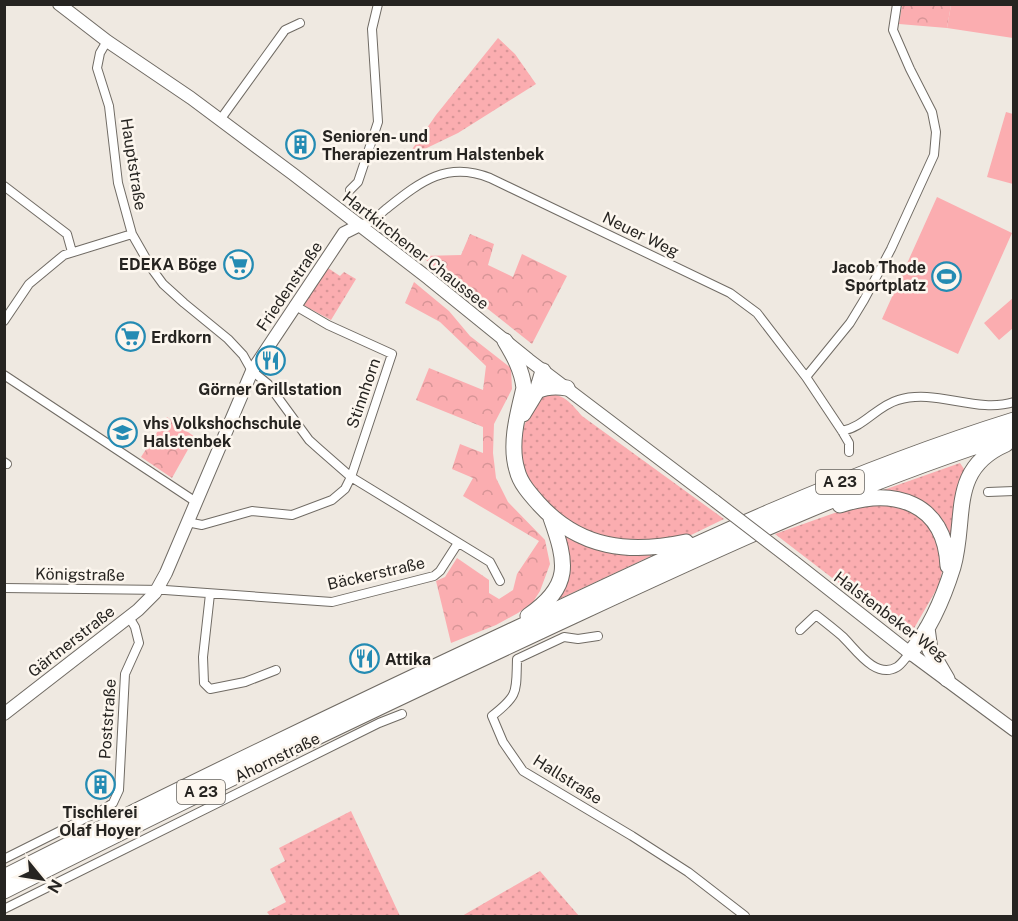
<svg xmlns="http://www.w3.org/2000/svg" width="1018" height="921" viewBox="0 0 1018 921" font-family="'Public Sans',sans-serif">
<defs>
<pattern id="grass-dots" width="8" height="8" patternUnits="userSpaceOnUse" patternTransform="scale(1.5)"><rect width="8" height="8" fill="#fbadb0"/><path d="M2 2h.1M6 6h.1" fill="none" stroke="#d79597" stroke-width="1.8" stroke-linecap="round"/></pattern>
<pattern id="forest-crowns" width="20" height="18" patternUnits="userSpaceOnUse" patternTransform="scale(1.5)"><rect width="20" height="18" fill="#fbadb0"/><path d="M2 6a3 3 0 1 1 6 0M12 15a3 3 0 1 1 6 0" fill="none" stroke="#d79597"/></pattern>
</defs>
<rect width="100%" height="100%" fill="#efe9e1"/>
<path fill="url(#grass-dots)" d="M498,38L515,54L536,84L458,133L406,158L436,115Z
M328,268L340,276L344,272L356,279L331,320L303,305Z
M545,393C565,395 569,401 582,416L724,519L689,536L619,543L568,523L529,484L521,465V432L533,407Z
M960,463L966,472L954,551L946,531L875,493Z
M899,503L927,519L944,562L939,585L909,637L775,534L857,505Z
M560,531L651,552V556L557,600Z
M351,811L400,916H270L267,912L286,902L270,869L285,861L279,848Z
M540,871L579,916H462Z"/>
<path fill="url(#forest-crowns)" d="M902,5H951L947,28L899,24Z
M470,234L494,244L488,265L513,277L522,254L567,276L532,344L421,256L461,255Z
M414,282L449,311L470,336L511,368L512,389L494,424L493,453L496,478L508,502L545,540L550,564L540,591L533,602L518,613L496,625L451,643L436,581L445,577L457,558L489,580V593L499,599L513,590L517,574L539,541L463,496L473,478L452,469L460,444L483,453V427L416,400L429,368L483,390L486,366L440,322L405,303Z
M167,417L195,437L172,478L141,457Z"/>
<path fill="#fbadb0" d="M951,5H1013V38L947,28Z
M1006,112L1013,114V184L987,177Z
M937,197L1012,233L958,354L882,319Z
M1013,298V328L999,340L984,323Z"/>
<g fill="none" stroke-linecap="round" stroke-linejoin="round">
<defs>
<path id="street" d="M107,41L100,53L97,68L109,106L118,183L132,234L152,269L163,284L184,303L228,339L243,355L252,371L268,384L309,440L319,449L351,477L490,562L500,581
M220,120L285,30L300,23
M4,186L67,234L72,252
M350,190L358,182L378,122L372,29L378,4
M360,225C377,221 374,219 386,209C419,183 446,160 490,178L730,293L757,313L806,377L842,431L849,443V452
M4,321L29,284L64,255L132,234
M4,375L196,502
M806,377L850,323L864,300L891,249L934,155L936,132L932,112L910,69L893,30L897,4
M842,431C864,427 877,406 898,400C936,388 976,414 1014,402
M4,462L7,464
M988,492L1014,491
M187,522L202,525L252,511L292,515L332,500L345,489L351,477L392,354L328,325L294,305
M4,588L165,590L332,602L434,576L440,571L458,543
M210,594L203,657L204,683L210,689L245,682L276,670
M800,630L816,615C825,622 834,629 842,636C855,648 875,680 897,667C902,664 906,657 910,653
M598,636L578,639L564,637L517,659C516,692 519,695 492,716L503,742L523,771L632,836L688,872L745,916
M4,859L104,809L113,803L119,790L125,674L139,643L135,627L129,617
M4,909L379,723L402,714"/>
<path id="secondary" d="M59,4L107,41L191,98L293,174L428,278L529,360L715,501
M793,561L910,653L1014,730
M4,714L138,610L155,593L166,573L252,371L344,233L360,225"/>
<path id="highway" d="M505,341C514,356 522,370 524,388C518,413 509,444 517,470C520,483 530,494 539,504C580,549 630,554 686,542
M537,391C547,386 556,386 567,388
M523,414L537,391L543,371
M840,505C894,487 945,502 948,566
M528,616C572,586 567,563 551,518
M927,628L930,650L947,679
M910,653C930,629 944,596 953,567C967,518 948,469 1006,444
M4,877C182,787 361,701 541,617C695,544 850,471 1014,420
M4,891C182,801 361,715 541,631C696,559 850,485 1014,434"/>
</defs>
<use href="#street" stroke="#706b64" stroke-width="10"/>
<use href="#secondary" stroke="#706b64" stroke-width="14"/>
<use href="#highway" stroke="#706b64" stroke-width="17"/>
<use href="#street" stroke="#fff" stroke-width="8"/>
<use href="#secondary" stroke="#fff" stroke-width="12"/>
<use href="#highway" stroke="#fff" stroke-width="15"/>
<defs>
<path id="secondary-bridge" d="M715,501L793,561"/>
</defs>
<use href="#secondary-bridge" stroke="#706b64" stroke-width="14" stroke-linecap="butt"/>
<use href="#secondary-bridge" stroke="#fff" stroke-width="12"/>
</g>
<defs>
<symbol id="building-ring" viewBox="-11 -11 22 22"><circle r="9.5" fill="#fcf6ee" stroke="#248bb3" stroke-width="1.5"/><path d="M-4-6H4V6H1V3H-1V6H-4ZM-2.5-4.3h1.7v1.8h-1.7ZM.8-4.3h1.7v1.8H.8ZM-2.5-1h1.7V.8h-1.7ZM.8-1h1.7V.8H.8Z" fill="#248bb3"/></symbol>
<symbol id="supermarket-ring" viewBox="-11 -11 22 22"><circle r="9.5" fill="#fcf6ee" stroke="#248bb3" stroke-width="1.5"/><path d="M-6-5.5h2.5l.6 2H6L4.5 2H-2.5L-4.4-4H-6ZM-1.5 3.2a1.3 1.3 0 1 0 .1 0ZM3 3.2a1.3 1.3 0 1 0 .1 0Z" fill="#248bb3"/></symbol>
<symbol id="stadium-ring" viewBox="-11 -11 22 22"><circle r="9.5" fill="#fcf6ee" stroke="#248bb3" stroke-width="1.5"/><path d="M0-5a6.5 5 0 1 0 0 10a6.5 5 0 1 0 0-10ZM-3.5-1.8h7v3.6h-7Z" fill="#248bb3"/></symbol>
<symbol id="restaurant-ring" viewBox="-11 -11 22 22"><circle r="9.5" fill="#fcf6ee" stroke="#248bb3" stroke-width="1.5"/><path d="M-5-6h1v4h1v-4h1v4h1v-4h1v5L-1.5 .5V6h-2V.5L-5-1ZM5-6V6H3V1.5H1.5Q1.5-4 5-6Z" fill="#248bb3"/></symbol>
<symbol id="university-ring" viewBox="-11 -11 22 22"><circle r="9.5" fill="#fcf6ee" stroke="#248bb3" stroke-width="1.5"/><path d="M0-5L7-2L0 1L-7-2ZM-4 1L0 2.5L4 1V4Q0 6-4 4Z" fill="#248bb3"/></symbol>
</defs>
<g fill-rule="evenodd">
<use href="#building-ring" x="284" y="128" width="33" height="33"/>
<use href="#supermarket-ring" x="222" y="248" width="33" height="33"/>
<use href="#stadium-ring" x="930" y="260" width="33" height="33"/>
<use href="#supermarket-ring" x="114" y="320" width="33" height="33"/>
<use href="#restaurant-ring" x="254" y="344" width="33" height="33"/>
<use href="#university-ring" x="106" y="416" width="33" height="33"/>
<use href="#restaurant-ring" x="348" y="642" width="33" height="33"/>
<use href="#building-ring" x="84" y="768" width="33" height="33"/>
</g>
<g text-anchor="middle" stroke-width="5" stroke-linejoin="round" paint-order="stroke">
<g fill="#fcf6ee" stroke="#66635e" stroke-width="1.5">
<rect x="816" y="470" width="48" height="24" rx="4.5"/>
<rect x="177" y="780" width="48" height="24" rx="4.5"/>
</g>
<g font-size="15" font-weight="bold" fill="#262421">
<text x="840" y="487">A 23</text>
<text x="201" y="797">A 23</text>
</g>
<g font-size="16" font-weight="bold" fill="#262421" stroke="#fcf6ee" text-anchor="start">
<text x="322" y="142">Senioren- und<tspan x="322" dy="18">Therapiezentrum Halstenbek</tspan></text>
<text x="217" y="270" text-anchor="end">EDEKA Böge</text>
<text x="926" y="273" text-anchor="end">Jacob Thode<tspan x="926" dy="18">Sportplatz</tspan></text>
<text x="151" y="343">Erdkorn</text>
<text x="270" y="395" text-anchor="middle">Görner Grillstation</text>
<text x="143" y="429">vhs Volkshochschule<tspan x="143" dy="18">Halstenbek</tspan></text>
<text x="385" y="665">Attika</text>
<text x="100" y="818" text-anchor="middle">Tischlerei<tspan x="100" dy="18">Olaf Hoyer</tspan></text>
</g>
<g font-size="16" fill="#262421" stroke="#fcf6ee">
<text transform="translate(134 164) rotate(81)" y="6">Hauptstraße</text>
<text transform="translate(641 234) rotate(26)" y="6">Neuer Weg</text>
<text transform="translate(416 250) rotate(38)" y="6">Hartkirchener Chaussee</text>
<text transform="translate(289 286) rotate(-56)" y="6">Friedenstraße</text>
<text transform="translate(363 393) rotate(-71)" y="6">Stinnhorn</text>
<text transform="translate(376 573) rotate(-13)" y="6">Bäckerstraße</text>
<text transform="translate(80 574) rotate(1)" y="6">Königstraße</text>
<text transform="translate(891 616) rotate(37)" y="6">Halstenbeker Weg</text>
<text transform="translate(71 641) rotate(-38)" y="6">Gärtnerstraße</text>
<text transform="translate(107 719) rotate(-86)" y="6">Poststraße</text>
<text transform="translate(277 757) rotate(-26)" y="6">Ahornstraße</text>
<text transform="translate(568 779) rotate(32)" y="6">Hallstraße</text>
</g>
</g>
<rect width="1018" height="921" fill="none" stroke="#262421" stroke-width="12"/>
<g transform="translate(42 879) rotate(120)" stroke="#fcf6ee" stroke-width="4.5" paint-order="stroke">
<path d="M0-4.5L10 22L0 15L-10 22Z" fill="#262421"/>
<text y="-9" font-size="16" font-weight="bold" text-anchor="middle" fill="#262421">N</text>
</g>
</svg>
